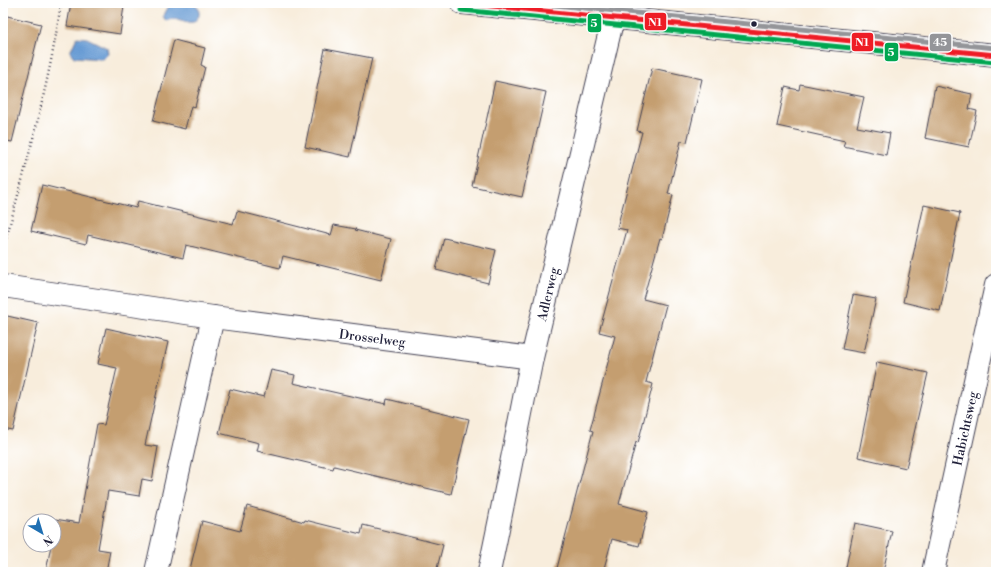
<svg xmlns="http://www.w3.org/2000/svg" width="999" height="575" viewBox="0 0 999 575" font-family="'Libre Bodoni',serif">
<rect width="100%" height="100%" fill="#fff"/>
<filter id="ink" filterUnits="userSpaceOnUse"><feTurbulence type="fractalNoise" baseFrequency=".025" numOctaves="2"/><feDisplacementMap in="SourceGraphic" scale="8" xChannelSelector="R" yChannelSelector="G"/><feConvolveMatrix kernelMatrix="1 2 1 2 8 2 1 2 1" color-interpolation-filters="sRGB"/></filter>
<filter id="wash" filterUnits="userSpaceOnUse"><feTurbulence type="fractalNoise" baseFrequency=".012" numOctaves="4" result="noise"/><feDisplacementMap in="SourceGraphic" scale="16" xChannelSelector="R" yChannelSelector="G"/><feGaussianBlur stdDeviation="0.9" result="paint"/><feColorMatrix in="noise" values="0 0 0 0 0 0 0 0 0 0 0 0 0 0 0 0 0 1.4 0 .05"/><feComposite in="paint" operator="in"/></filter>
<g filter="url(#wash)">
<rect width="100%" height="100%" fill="#f8eddc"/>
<path fill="#699cd4" stroke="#465f88" d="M171,3H193L199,8V16L194,22C182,24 180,15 166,21L163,16Z
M77,37L87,38L107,48L108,54L102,59L74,57L70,52Z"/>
<g id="blocks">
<path fill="#c49e70" d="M71,3H102L124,6L120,34L67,26Z
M3,15L41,24L12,142L3,140Z
M174,40L205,48L201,65L205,67L195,107L191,106L185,129L153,121Z
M325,49L372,58L350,157L305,147Z
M652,68L702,79L687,142L681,141L668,194L673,195L662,239L660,238L643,299L666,305L646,382L653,384L638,443L636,442L619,504L648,512L639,546L612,539L603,572H556L593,431L590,430L615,336L599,332L627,230L617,228L642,132L637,131Z
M495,81L546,92L522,197L472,186Z
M800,84L864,97L857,127L890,133L886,155L843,146L845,141L777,126L785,87L799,90Z
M935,86L972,94L969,109L977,111L969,147L925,138Z
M42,185L136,208L138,201L233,224L237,211L331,235L334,225L356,229L355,230L391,239L381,280L283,256L280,268L186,245L183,258L88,235L86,244L31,231Z
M924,205L960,213L940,311L903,302Z
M444,238L496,250L488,283L436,270Z
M853,295L876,299L864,353L842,349Z
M3,315L38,323L13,431L3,429Z
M106,328L168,342L145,445L158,447L152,481L142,479L139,496L108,491L98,549L110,551L106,572H46L51,545H54L55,519L79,523L97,424L104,425L117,368L98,364Z
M877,362L928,373L906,468L858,457Z
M271,370L295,375L293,383L386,404L387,399L469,419L451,494L334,466L333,469L257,451L259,443L219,433L230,389L264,397Z
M247,506L304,522L305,520L361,534L363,525L443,545L436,572H203L190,569L202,521L240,531Z
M855,523L892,531L883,572H845Z"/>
</g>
</g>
<g filter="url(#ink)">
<use href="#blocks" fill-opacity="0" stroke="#424053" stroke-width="1"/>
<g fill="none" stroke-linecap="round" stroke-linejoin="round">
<defs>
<g id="minor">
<path d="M462,3L996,55"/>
<path id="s1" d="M3,286L213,317L532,358"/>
<path d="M156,572L213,317"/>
<path id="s2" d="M489,572L500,519L532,358L613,18"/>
<path id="s3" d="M933,572L996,285"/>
</g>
</defs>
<use href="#minor" stroke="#424053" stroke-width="24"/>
<path stroke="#424053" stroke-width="2.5" stroke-dasharray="1 3" stroke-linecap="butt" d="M3,250C25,169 49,87 61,3"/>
<use href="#minor" stroke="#fff" stroke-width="22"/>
<defs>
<path id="bus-1" d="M462,3L996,55"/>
<path id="bus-2" d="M461,10L995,62"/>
<path id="bus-3" d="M534,3L996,48"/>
</defs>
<use href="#bus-1" stroke="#fff" stroke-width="8"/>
<use href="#bus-2" stroke="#fff" stroke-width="8"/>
<use href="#bus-3" stroke="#fff" stroke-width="8"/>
<use href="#bus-1" stroke="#ee1c25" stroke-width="5"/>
<use href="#bus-2" stroke="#00a651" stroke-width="5"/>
<use href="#bus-3" stroke="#949599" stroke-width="5"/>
</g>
</g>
<circle fill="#22223b" stroke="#fff" stroke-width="1.5" cx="754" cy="24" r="3.5"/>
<g text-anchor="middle" stroke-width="4" stroke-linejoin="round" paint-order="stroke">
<g font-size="13" fill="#22223b" stroke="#fff">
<text dy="5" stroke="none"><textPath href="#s2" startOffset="284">Adlerweg</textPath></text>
<text dy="5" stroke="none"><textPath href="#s1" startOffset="373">Drosselweg</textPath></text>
<text dy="5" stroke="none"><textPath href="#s3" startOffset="147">Habichtsweg</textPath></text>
</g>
</g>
<g stroke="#fff" stroke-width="1.5">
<rect x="644" y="12" width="23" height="19" rx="4" fill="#ee1c25"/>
<rect x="587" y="13" width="15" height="20" rx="4" fill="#00a651"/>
<rect x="851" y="32" width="23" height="20" rx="4" fill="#ee1c25"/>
<rect x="929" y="33" width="23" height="19" rx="4" fill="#949599"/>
<rect x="884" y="42" width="15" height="20" rx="4" fill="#00a651"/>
</g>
<g font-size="11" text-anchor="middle" font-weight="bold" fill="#fff">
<text x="655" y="26">N1</text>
<text x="594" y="27">5</text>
<text x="862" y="46">N1</text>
<text x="940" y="46">45</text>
<text x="891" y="56">5</text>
</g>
<rect width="999" height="575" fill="none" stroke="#fff" stroke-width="16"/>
<g transform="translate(42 533) rotate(142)"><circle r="19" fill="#ffffff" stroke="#a7a7b1"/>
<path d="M0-3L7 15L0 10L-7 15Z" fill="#1f6fb2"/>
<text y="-6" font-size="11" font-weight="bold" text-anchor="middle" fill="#22223b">N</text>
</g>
</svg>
